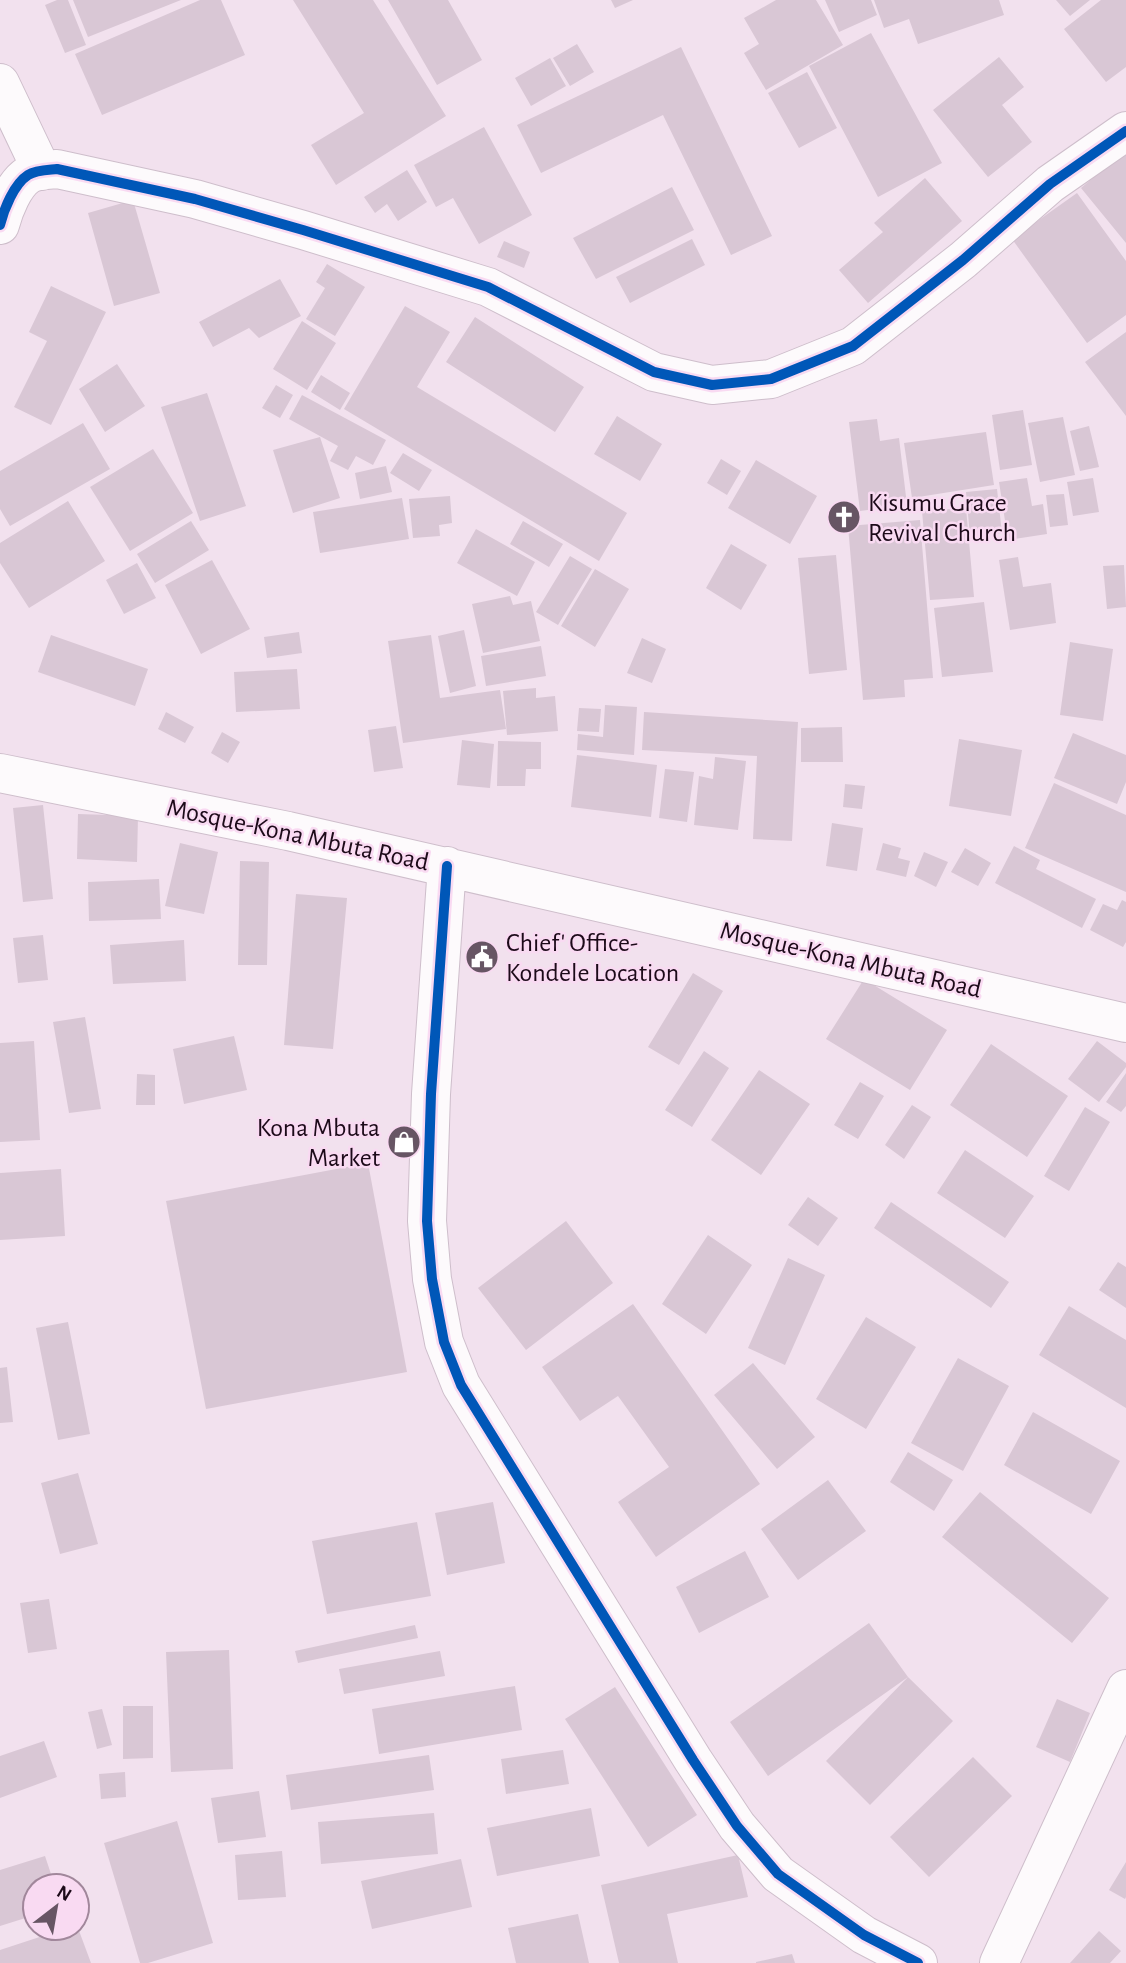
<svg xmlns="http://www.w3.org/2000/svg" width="1126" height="1963" viewBox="0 0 1126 1963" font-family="'Alegreya Sans',sans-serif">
<rect width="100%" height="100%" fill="#f2e1ee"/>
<path fill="#d9c7d5" d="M57,0H68L86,45L65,53L45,5Z
M73,0H181L88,37Z
M200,0H221L245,55L102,115L75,54Z
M293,0H373L446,116L336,185L311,145L364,113Z
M388,0H448L482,60L437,85Z
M611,0H633L615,8Z
M776,0H816L843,45L766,90L744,53L759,44L744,18Z
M825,0H871L877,15L839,32Z
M874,0H999L1004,15L918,44L909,19L884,28Z
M1056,0H1090L1070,16Z
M1101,0H1126V67L1106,82L1064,29Z
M871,33L942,163L878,197L809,66Z
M577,44L594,72L570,86L553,58Z
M681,47L772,236L731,255L663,115L541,173L517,125Z
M999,57L1024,87L1002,105L1032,142L988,177L933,110Z
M550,58L566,86L531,106L515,78Z
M807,72L837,128L799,148L768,93Z
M484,127L532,215L479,244L453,198L436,207L414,165Z
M1126,150V243L1081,188Z
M407,170L427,202L398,221L387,204L375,213L364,197Z
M925,178L962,221L868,303L839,270L883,232L874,223Z
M672,187L694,230L596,279L573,238Z
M1077,193L1126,261V315L1087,343L1012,239Z
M133,200L160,293L114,306L88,213Z
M692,239L705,265L630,303L616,277Z
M504,241L530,252L524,268L497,257Z
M327,264L365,287L335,336L306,319L325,288L316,282Z
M280,279L301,316L259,338L249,328L213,347L199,322Z
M51,286L106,312L51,425L14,407L47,341L29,332Z
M405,306L450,332L417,387L627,513L599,561L344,409Z
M475,317L584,387L555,432L446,362Z
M302,321L336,343L307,390L273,369Z
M1126,332V416L1085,362Z
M117,364L145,406L105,432L79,389Z
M321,375L350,393L340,410L311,392Z
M276,385L293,395L280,418L262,408Z
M207,393L246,506L200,521L161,407Z
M302,395L386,440L373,465L356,456L348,470L330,461L338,446L289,419Z
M1023,410L1032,465L1000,470L992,415Z
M617,416L662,444L640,481L594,454Z
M1063,417L1075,475L1040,482L1028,423Z
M877,419L880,441L899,438L907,505L860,511L849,422Z
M83,423L110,469L10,526L0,509V471Z
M1089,426L1099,467L1080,471L1070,431Z
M986,432L994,485L912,498L904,443Z
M320,437L340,498L293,513L273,450Z
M153,449L193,513L130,551L90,487Z
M403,453L432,470L419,491L390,473Z
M721,459L741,471L727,495L707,483Z
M756,460L817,496L790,544L728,508Z
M386,466L392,492L360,499L355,473Z
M1027,478L1032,506L1043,504L1047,534L1008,540L999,482Z
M1093,478L1099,512L1073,516L1067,482Z
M997,489L1002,533L970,536L966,492Z
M1064,494L1068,525L1050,527L1046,495Z
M450,496L452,523L439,525L440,536L413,538L409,499Z
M402,498L409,539L320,553L313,512Z
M68,501L105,561L29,608L0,563V543Z
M966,508L974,597L930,600L922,511Z
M920,520L933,678L904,680L905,697L863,700L848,526Z
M191,521L209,550L155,583L137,554Z
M523,521L563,544L549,567L510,544Z
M476,529L535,562L517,596L457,563Z
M731,544L767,565L741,610L706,588Z
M836,555L847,670L809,674L798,558Z
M570,556L592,569L558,625L536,612Z
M1018,557L1023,587L1051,583L1056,623L1010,630L999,560Z
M212,560L250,629L201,654L165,585Z
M137,563L156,598L124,614L106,580Z
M1124,565L1126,607L1107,609L1103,566Z
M595,569L629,589L595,647L561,626Z
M510,596L513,605L531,601L540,641L483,653L472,604Z
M984,602L993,672L942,677L934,608Z
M464,630L476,686L450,693L438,636Z
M299,632L302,653L267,658L264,637Z
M51,635L148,669L135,706L38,672Z
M431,635L440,698L500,690L506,729L403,743L388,641Z
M642,638L666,649L652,683L627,673Z
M1070,642L1113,649L1103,721L1060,715Z
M541,646L546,676L486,686L481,656Z
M297,669L300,709L236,712L234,672Z
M536,688V698L555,696L558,731L507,735L503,691Z
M605,705L637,707L634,755L577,750L578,734L603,737Z
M579,708L601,709L599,732L577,731Z
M166,712L194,727L185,743L158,729Z
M644,712L798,722L792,841L753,839L757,756L642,750Z
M396,726L403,768L374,772L368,730Z
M842,727L843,762H801V728Z
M222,732L240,742L228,763L211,753Z
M1073,733L1126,755V782L1117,804L1054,778Z
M959,739L1022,750L1011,816L949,806Z
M462,740L494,744L490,788L457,785Z
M498,741L541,742V769H526L525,786H497Z
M577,755L657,765L651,817L571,807Z
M715,757L746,761L738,830L694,825L699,776L713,779Z
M665,769L694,772L687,822L659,818Z
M1054,783L1126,815V892L1025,848Z
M845,784L865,786L862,809L843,807Z
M43,805L53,899L23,902L13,808Z
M78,814L138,816L137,862L77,859Z
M832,823L863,828L857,871L826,866Z
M180,843L218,852L204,914L165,906Z
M883,843L901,848L898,858L910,861L906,877L876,870Z
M1014,846L1040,860L1036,869L1096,899L1082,928L995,883Z
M965,848L991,863L978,886L951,872Z
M924,852L948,862L936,887L914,876Z
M240,861L269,862L267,965H238Z
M159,879L161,919L89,921L88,882Z
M296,894L347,898L333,1049L284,1045Z
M1122,900L1126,902V942L1123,947L1090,930L1103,904L1117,910Z
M43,935L48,980L18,983L13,938Z
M184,940L186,981L113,984L110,945Z
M693,973L723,991L679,1065L648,1047Z
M864,979L947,1030L910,1090L826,1039Z
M85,1017L101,1109L69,1113L53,1022Z
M234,1036L247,1090L184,1104L173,1049Z
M34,1041L40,1140L0,1142V1043Z
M1097,1041L1126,1063V1067L1099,1102L1068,1079Z
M991,1044L1068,1096L1027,1157L950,1105Z
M704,1051L729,1068L692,1127L665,1110Z
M759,1070L810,1104L761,1175L711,1140Z
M1126,1073V1106L1121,1112L1106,1102Z
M137,1074L155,1075V1105H136Z
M860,1082L884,1096L858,1139L834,1125Z
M912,1105L931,1117L904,1159L885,1145Z
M1085,1107L1110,1122L1069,1191L1044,1176Z
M965,1150L1034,1196L1005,1238L937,1193Z
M368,1163L407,1372L206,1409L166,1201Z
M61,1169L65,1236L0,1240V1173Z
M808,1197L838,1218L818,1246L788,1225Z
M891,1202L1009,1282L991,1308L874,1228Z
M566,1221L613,1283L526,1350L478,1288Z
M708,1235L752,1265L706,1334L662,1304Z
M788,1258L825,1275L785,1365L748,1348Z
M1118,1262L1126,1267V1308L1099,1290Z
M633,1304L760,1484L656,1557L618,1502L669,1467L618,1396L580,1421L542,1367Z
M1069,1306L1126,1340V1408L1039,1355Z
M866,1317L916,1347L866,1429L816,1399Z
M68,1322L90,1434L58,1440L36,1328Z
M958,1358L1009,1386L963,1471L911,1443Z
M753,1363L815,1437L777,1469L714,1395Z
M7,1367L13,1422L0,1423V1368Z
M1033,1412L1120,1461L1091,1514L1004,1465Z
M908,1452L953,1480L934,1511L890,1482Z
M78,1473L98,1544L60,1554L41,1483Z
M828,1480L866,1531L798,1580L761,1529Z
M980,1492L1109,1598L1072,1643L942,1537Z
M493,1502L505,1563L447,1575L435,1513Z
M417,1522L431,1596L327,1614L312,1541Z
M745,1551L769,1597L699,1633L676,1587Z
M49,1599L57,1649L28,1653L20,1603Z
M869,1623L908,1677L953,1721L870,1805L826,1761L908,1677L768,1776L730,1722Z
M415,1625L418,1638L298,1663L295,1651Z
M229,1650L233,1769L171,1772L166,1652Z
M440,1651L445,1676L344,1694L339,1669Z
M515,1686L522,1730L379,1754L372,1709Z
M615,1687L697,1815L648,1847L565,1719Z
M1057,1699L1090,1713L1070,1762L1036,1747Z
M123,1706H153V1758L123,1759Z
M102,1709L112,1745L97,1749L88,1712Z
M44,1741L57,1777L0,1798V1756Z
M563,1750L569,1784L506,1794L501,1759Z
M429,1755L434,1790L291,1810L286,1775Z
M973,1757L1012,1796L929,1877L890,1837Z
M125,1772L126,1797L101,1799L99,1774Z
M259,1791L266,1837L218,1843L211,1798Z
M591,1808L600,1856L497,1876L487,1828Z
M434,1813L438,1854L321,1864L318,1822Z
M177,1821L213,1943L148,1963H140L104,1843Z
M282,1851L286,1897L238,1900L235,1855Z
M738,1855L748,1897L667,1914L678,1963H619L601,1885Z
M45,1856L55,1886H35V1915L0,1926V1870Z
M461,1859L472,1907L372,1929L361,1881Z
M1126,1862V1897L1125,1899L1109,1890Z
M578,1914L589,1963H516L508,1928Z
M67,1928H78L91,1963H0V1950Z
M1099,1931L1121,1951L1110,1963H1070Z
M792,1954L795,1963H756V1962Z"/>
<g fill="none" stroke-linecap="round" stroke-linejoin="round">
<defs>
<path id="minor" d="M0,83L42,171
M0,225C4,209 14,184 28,175C36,170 48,170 57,169L195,199L303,230L488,287L654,372L712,385L771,379L853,346L963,260L1050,184L1126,131
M0,773L288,831L1126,1023
M447,866L431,1094L427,1221L432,1279L444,1342L461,1385L693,1760L737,1826L778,1874L864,1935L918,1963"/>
<path id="tertiary" d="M999,1963L1126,1689"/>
</defs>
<use href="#minor" stroke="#cebecb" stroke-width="40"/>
<use href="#tertiary" stroke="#cebecb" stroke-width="40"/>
<use href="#minor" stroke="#fdfafc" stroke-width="38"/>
<use href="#tertiary" stroke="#fdfafc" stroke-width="38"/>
<defs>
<path id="cycleway" d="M0,225C4,209 14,184 28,175C36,170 48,170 57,169L195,199L303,230L488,287L654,372L712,385L771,379L853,346L963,260L1050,184L1126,131
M447,866L431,1094L427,1221L432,1279L444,1342L461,1385L693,1760L737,1826L778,1874L864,1935L918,1963"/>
</defs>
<use href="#cycleway" stroke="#f9daf2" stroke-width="15"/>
<use href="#cycleway" stroke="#0057b8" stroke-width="10"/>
</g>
<defs>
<symbol id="church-disc" viewBox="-11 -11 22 22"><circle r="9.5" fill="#675564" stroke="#f9daf2"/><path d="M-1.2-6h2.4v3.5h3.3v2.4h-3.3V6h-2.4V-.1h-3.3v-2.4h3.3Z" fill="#fff"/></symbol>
<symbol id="civic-disc" viewBox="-11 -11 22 22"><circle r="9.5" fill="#675564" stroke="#f9daf2"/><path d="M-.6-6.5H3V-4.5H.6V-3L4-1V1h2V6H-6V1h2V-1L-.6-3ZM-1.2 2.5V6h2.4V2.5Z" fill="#fff"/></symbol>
<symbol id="shop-disc" viewBox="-11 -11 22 22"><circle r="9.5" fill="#675564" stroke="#f9daf2"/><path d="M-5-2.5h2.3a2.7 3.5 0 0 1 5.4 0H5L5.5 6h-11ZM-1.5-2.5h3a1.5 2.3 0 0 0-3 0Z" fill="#fff"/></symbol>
</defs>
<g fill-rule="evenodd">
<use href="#church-disc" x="825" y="498" width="38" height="38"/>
<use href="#civic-disc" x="463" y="938" width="38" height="38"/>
<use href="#shop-disc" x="385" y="1123" width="38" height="38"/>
</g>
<g text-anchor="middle" stroke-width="5" stroke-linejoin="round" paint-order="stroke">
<g font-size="26" fill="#1c0a19" stroke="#f9daf2" text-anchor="start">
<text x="868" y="511">Kisumu Grace<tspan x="868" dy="30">Revival Church</tspan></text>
<text x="506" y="951">Chief' Office-<tspan x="506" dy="30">Kondele Location</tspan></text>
<text x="380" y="1136" text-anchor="end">Kona Mbuta<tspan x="380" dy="30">Market</tspan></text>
</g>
<g font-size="26" fill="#1c0a19" stroke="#f9daf2">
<text transform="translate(298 834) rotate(12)" y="9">Mosque-Kona Mbuta Road</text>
<text transform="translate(851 959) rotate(13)" y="9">Mosque-Kona Mbuta Road</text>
</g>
</g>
<g transform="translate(56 1907) rotate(31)"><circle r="33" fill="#f9daf2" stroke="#a1879b" stroke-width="2"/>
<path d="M0-5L12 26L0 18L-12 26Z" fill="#675564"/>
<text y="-10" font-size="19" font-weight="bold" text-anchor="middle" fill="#1c0a19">N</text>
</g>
</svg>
